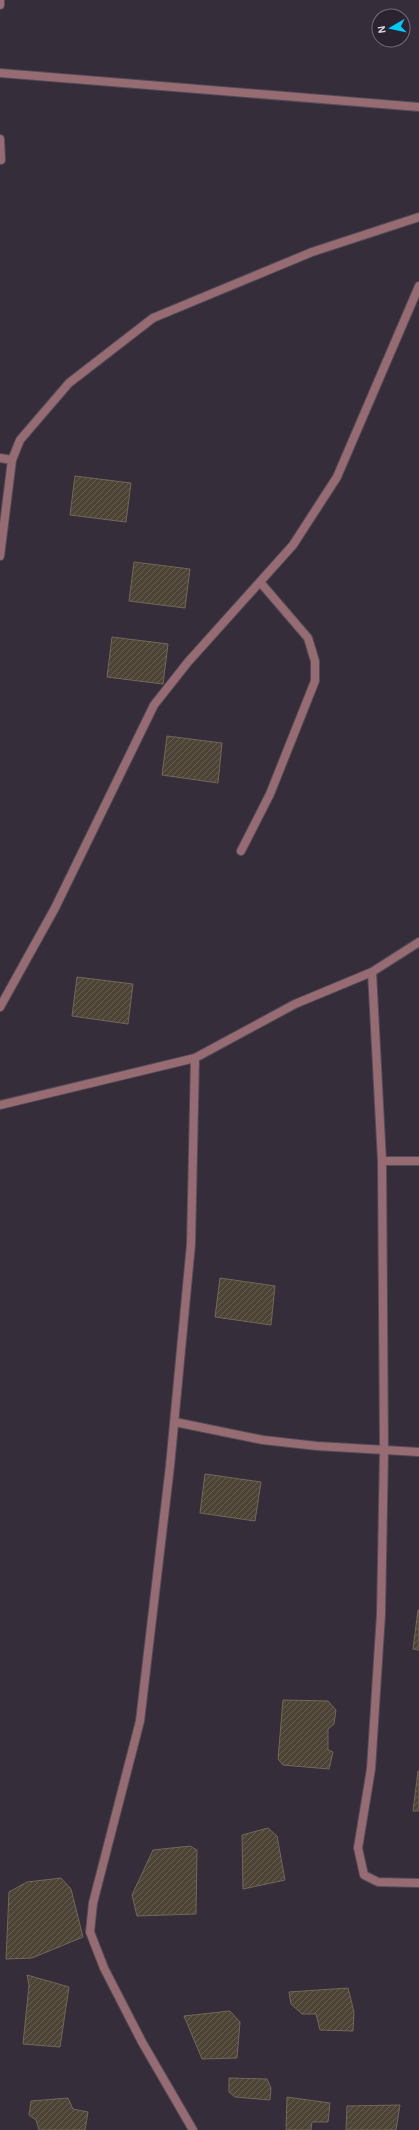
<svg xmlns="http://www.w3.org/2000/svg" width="419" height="2130" viewBox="0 0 419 2130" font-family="'Alegreya Sans',sans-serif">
<defs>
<pattern id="building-hatch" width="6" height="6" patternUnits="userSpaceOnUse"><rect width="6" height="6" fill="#4e4436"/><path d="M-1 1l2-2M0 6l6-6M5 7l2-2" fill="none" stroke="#675e53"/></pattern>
</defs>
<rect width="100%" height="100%" fill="#362d3b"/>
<path fill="url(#building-hatch)" stroke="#726758" d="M75,476L131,483L126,522L70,515Z
M134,562L190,569L185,608L129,601Z
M112,637L168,644L163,684L107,677Z
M167,736L222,743L218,783L162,775Z
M77,977L133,984L128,1024L72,1016Z
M220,1278L275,1286L271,1325L215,1317Z
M205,1474L261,1482L255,1521L200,1513Z
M418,1610H419V1650L413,1649Z
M283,1700L328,1701L336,1710L334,1724L328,1729V1750L333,1752L329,1769L283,1765L278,1759Z
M418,1771H419V1811H413Z
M268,1828L277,1836L285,1880L243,1889L242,1835Z
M190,1846L197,1850L196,1914L137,1916L132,1895L153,1850Z
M61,1878L71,1889L83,1937L32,1958L6,1959L9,1892L27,1882Z
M27,1975L69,1987L60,2047L23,2044L29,1985Z
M348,1988L354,2012L353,2031L320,2030L316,2014H302L291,2004L289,1992Z
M230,2011L240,2022L237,2058L202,2059L184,2016Z
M229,2078L267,2079L271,2088L270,2100L235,2097L229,2092Z
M287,2097L330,2103L328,2122H312L311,2130H286Z
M68,2098L73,2109L88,2112L85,2130H39L36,2120L29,2115L31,2101Z
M400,2105L396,2130H346L347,2106Z"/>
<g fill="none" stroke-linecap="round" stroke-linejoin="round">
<defs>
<path id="street" d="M0,5V0
M0,73L419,107
M0,139L1,160
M0,458L12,460
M0,556L12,460L20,440L69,383L153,318L312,252L419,217
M241,851L270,794L315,681V661L308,638L260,582
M372,972L382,1161L384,1451L381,1614L371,1769L358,1848L364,1875L378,1882L419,1883
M0,1007L55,908L154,705L188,662L293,545L337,477L419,286
M0,1105L195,1058L295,1004L372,972L419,942
M382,1161H419
M175,1422L263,1440L317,1446L419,1452
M193,2130L142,2042L104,1968L90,1932L93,1903L140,1721L170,1466L191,1244L195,1058"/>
</defs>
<use href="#street" stroke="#544b59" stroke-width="10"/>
<use href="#street" stroke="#966c72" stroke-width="8"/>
</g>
<g transform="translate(391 28) rotate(261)"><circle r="19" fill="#2c2331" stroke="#726b77"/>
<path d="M0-3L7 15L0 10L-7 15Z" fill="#00cbf9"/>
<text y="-6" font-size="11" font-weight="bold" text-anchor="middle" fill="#dbd6df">N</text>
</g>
</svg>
